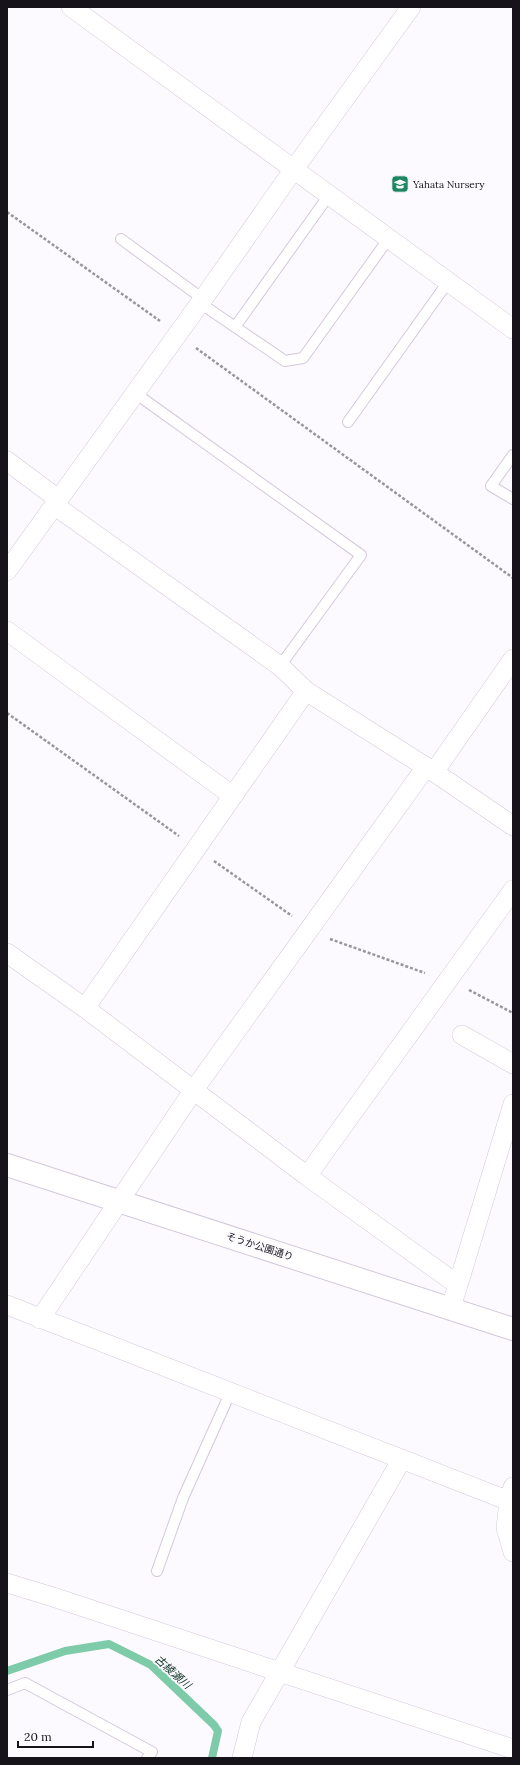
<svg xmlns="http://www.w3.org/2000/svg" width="520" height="1765" viewBox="0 0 520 1765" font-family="Lora,'Noto Sans JP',serif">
<rect width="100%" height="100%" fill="#fcfafe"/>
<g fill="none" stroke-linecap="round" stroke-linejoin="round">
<path stroke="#7ecba9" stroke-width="8" d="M7,1671L65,1651L109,1644L151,1665L214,1725L218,1731L212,1758"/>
<defs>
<path id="lane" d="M121,239L203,299
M200,303L285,361L303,358L389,238
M235,327L329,195
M135,393L361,555L280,666
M348,422L448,282
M513,455L491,486L513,499
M157,1571L183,1498L231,1391
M7,1690L25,1683L152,1752L147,1758"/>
<path id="street" d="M71,7L513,329
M7,461L58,499
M54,505L280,666L306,691L434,772L513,826
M7,571L203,299L294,169L411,7
M7,631L233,796
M434,772L513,659
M7,953L85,1008L307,1176L458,1285L451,1307
M85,1008L306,691
M462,1035L513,1064
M307,1176L513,890
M458,1285L513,1104
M7,1305L509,1501
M40,1319L193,1091L426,767
M513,1487L509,1501L506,1528L513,1552
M7,1583L53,1597L513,1749
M242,1758L251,1722L402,1459"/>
<path id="secondary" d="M7,1165L513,1329"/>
</defs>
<use href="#lane" stroke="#d3c8dc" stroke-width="12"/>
<use href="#street" stroke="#d3c8dc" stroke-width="20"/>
<use href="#secondary" stroke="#d3c8dc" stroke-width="24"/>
<path stroke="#99969b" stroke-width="2.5" stroke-dasharray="3 2" stroke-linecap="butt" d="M7,212L160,321
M196,348L513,578
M7,713L179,836
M214,861L292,916
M330,939L425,973
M469,990L513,1013"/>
<use href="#lane" stroke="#fff" stroke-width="10"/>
<use href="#street" stroke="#fff" stroke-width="19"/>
<use href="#secondary" stroke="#fff" stroke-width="22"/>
</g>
<defs>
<symbol id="school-square" viewBox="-11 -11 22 22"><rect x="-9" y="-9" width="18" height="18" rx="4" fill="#1e8661" stroke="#fcfafe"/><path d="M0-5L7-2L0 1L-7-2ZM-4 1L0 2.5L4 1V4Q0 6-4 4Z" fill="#fff"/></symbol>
</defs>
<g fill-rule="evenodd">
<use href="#school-square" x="390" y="174" width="20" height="20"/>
</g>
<g text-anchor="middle" stroke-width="3.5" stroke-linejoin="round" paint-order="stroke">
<g font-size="10" fill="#17131a" stroke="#fcfafe" text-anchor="start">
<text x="413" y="188">Yahata Nursery</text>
</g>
<g font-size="10" fill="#17131a" stroke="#fcfafe">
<text transform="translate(260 1246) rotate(18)" y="4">そうか公園通り</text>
</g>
<g font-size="11" font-style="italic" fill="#15382a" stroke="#fcfafe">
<text transform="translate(173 1672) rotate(42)" y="4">古綾瀬川</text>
</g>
</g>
<rect width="520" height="1765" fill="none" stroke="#17131a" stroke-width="16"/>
<path d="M18 1741v6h75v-6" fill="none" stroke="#17131a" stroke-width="2"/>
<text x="24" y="1741" font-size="12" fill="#17131a" stroke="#fcfafe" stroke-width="3" paint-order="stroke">20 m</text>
</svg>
